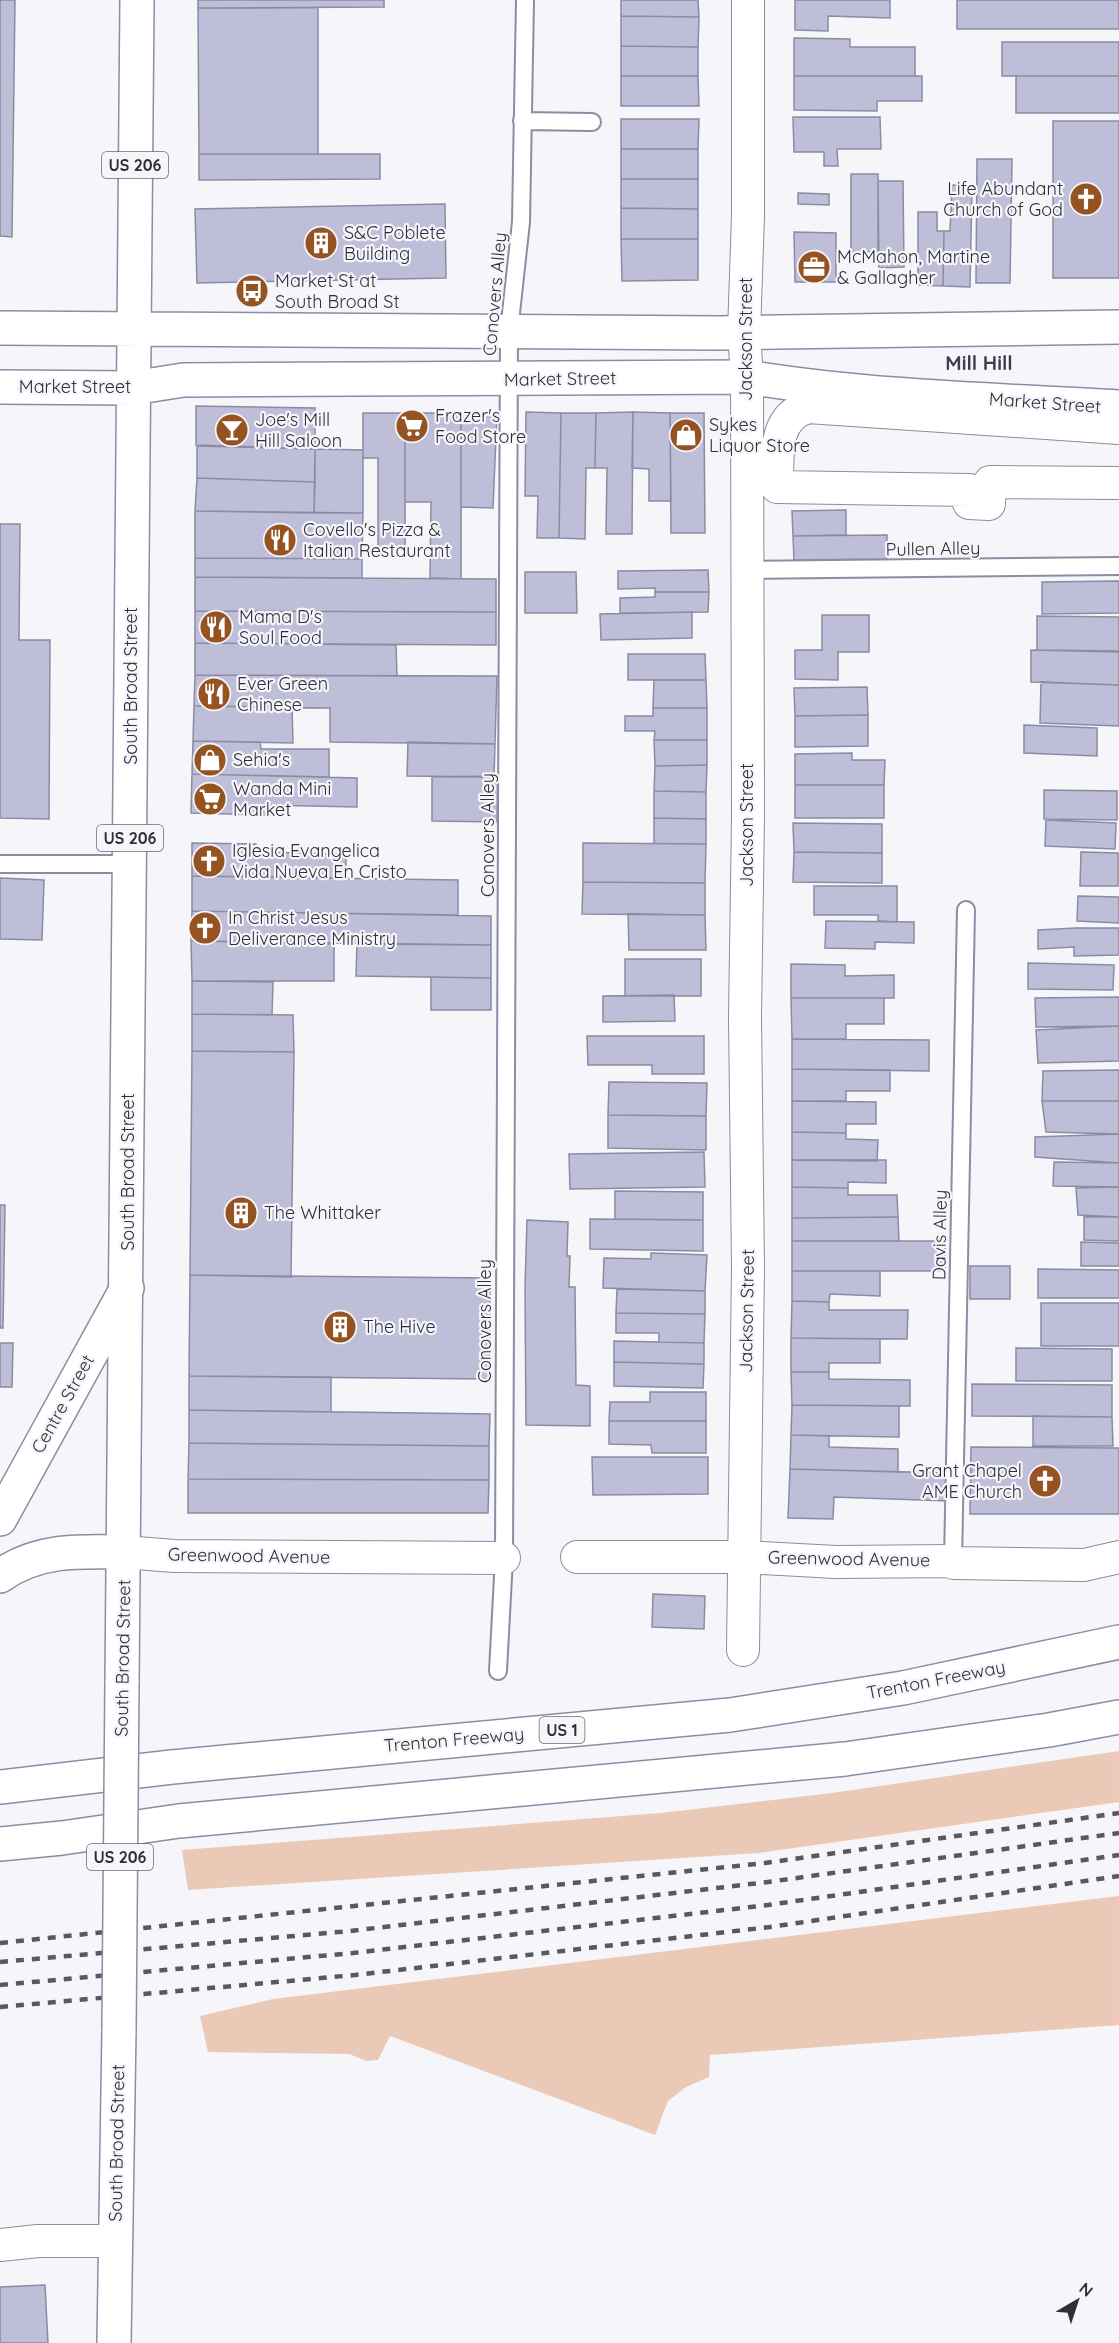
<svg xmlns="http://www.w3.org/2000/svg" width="1119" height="2343" viewBox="0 0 1119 2343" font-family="Quicksand,sans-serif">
<rect width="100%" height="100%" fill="#f5f5fa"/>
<path fill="#eacab6" d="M1119,1751V1802L759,1853L188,1890L182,1850L661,1813L832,1793Z
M1119,1896V2025L710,2055L709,2077L686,2087L668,2101L655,2135L390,2036L378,2060L367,2061L349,2054L208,2052L200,2016L273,1999Z"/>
<path fill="#bebed8" stroke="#8b8ba3" stroke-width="1.5" d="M0,0H15L12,237L0,236Z
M198,0H384V7L198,8Z
M621,0H698L699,17L621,16Z
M795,0H890V18L828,16V31L795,30Z
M957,0H1119V29H957Z
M198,8H318V154H199Z
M621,16L699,17L698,47L621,46Z
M794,38L850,39V47H915V76H794Z
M1002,42H1119V76H1002Z
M621,46L698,47V76H621Z
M621,76H698L699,106H621Z
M794,76H922V101H877V111L794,110Z
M1016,76H1119V113H1016Z
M793,117H880L881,149H837L838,166H824V152H794Z
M621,119H699L698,149H621Z
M1053,121H1119V278H1053Z
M621,149H698V179H621Z
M199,154H380V179L199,180Z
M977,159H1012L1010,283H976Z
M851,174H878V252H851Z
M621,179H698V209L621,208Z
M878,181H903L904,267L879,268Z
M952,185L972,186L970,287L943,286L944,231H950Z
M798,193L829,194V205L798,204Z
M445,204L446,278L197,283L195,209Z
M621,208L698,209V239H621Z
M918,212H937V231H944L943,286L918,285Z
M794,232L836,233V282H795Z
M621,239H698V280L622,281Z
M196,406L315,408V449L196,445Z
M526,412L561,413L559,538H537L538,496H525Z
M633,412L632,534H606L607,468H595L596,413Z
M633,412L670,413L671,501H649V469L632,468Z
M363,413H405V549H378V458H363Z
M405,413H461V579L430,578L431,502H405Z
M461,413L497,414L493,508L461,507Z
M561,413H596L595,468H586L585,539L559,538Z
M670,413H704L705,533H671Z
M197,446L315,449V482L197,478Z
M315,449L363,450V513H314Z
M197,478L315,482L314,513L195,511Z
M846,510V535L793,536L792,511Z
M195,511L363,513L362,559L195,558Z
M0,524H20L19,640H50L49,819L0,818Z
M887,535V559L794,560L793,536Z
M195,558L362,559V578L195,577Z
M708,570L709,592H655V588L618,589V571Z
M525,572H576L577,613H525Z
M195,577L496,579V612L195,611Z
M1119,581V613L1042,614V582Z
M655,592H709L708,612L620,613V598L655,597Z
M195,611L496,612V645L195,643Z
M692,612V638L601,640L600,614Z
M822,615H869V652H838V680L795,679V650H822Z
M1037,616L1119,617V651L1037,650Z
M195,643L396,645L397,676L195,675Z
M1031,650L1119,652V685L1031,682Z
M628,654H705L706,680H628Z
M195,675L497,676L495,744L330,742V708L194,706Z
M654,680H706L707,708H653Z
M1041,682L1119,685V726L1040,723Z
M867,687L868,715L795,716L794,688Z
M194,706L292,707L293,743L193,741Z
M653,708H707V740H654L655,731H625V716H653Z
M868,715V746L795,747V716Z
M1024,725L1097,728V756L1024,753Z
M654,740H707V765L655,766Z
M193,741L260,742L261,749H329V777L192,774Z
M408,742L495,744L494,777L407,776Z
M852,753V760H885L884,785H795V754Z
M707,765L706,792L654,791L655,766Z
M192,774L357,778V807L263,805L264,815L191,813Z
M498,776L497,822L432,821V777Z
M795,785H884V818H795Z
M1044,790L1117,791V820L1044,819Z
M654,791L706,792V819L654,818Z
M654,818L706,819V844H654Z
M1046,820L1116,823L1115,849L1045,846Z
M793,823L882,824V853L794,852Z
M192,843L256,844V852L346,854V878L192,876Z
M583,843L706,844L705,883L583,882Z
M794,852L882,853V883L793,882Z
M1081,852L1118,853V886H1080Z
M192,876L458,880V915L192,911Z
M0,878L44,880L42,940L0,939Z
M583,882L705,883V915L582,914Z
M814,886H897V922L878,921V915H814Z
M1078,896L1119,897V923L1077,921Z
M192,911L491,916V945L191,941Z
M628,914L705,915L706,950H629Z
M826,921L914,922V943L875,942V949L825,948Z
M1076,928H1119V955L1074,956V947L1038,949V930Z
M191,941L334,944V981H192Z
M357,944L491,945V978L356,976Z
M625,959H701V996H625Z
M1028,963L1114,965L1113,990L1028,989Z
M791,964L845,965V976L894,975V998H791Z
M431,977L491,978V1010H431Z
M192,981L273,982L272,1015L192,1014Z
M674,995L675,1021L603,1022V996Z
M1119,997V1026L1036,1027L1035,998Z
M791,998H884V1024H846V1039H792Z
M192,1014L293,1015L294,1052L192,1051Z
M1119,1026V1061L1038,1063L1036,1030Z
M587,1036H704V1074H652V1065H588Z
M792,1039L929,1040V1071L792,1069Z
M192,1051L294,1052L291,1277L190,1275Z
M792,1069L890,1070V1091H846V1101H792Z
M1119,1070V1101H1042L1043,1071Z
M609,1082L707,1083L706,1116L608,1115Z
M792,1101L876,1102V1124H846V1133L792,1132Z
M1042,1101H1119V1134L1046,1132Z
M608,1115L706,1116V1150L608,1148Z
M792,1132L846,1133V1139L878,1140L877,1161L792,1160Z
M1119,1134V1163L1035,1157V1137Z
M704,1152L705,1187L570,1189L569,1154Z
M792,1160H886V1183L848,1182V1188L792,1187Z
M1054,1162L1119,1163V1187L1053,1186Z
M792,1187L848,1188V1195H897L898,1217L792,1218Z
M1119,1187V1217L1078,1215L1076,1188Z
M615,1191L703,1192V1220L615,1219Z
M0,1205H5L3,1328H0Z
M898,1217L899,1241H792V1218Z
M1084,1217H1119V1241L1084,1240Z
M590,1219L703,1220V1251L590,1249Z
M527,1220L568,1222L567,1256H570L569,1287H575L576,1385L590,1386V1426L526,1425L525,1288Z
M792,1241H945V1271H792Z
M1081,1242L1119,1243V1266H1081Z
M651,1253L707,1255L705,1291L603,1288L604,1258L651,1259Z
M970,1266H1010V1299H970Z
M1038,1269L1119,1270V1298H1038Z
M792,1271H880V1296L830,1294L829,1302L792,1301Z
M190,1275L490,1278L489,1379L189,1376Z
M617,1289L705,1291V1314L616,1313Z
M792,1301L829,1302V1310H908L907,1339L791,1338Z
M1041,1303H1119V1346H1041Z
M616,1313L705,1314L704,1343L659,1342V1333H616Z
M791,1338L880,1339V1363H829V1372H791Z
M614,1341L704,1343V1364L614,1362Z
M0,1343H13L12,1387H0Z
M1016,1348L1112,1349V1381H1016Z
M614,1362L704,1364L703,1388L614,1386Z
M791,1372H829V1379L910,1380V1406L792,1405Z
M189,1376L331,1377V1412L189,1410Z
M972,1384L1112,1385V1417L972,1416Z
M650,1392H706V1421H609L610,1402H650Z
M792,1405L899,1406V1437L791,1435Z
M189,1410L490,1414L489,1446L189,1443Z
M1033,1416L1112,1417L1113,1446H1033Z
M609,1421H706V1453H652L651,1445L609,1444Z
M791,1435L829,1436V1447L898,1449V1472L790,1469Z
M189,1443L489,1446V1480L188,1479Z
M971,1447L1119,1448V1514H970Z
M592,1457H708V1494L593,1495Z
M790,1469L950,1473L949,1501L834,1497L833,1519L788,1518Z
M188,1479L489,1480L488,1513H188Z
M653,1594L705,1596L704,1629L652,1627Z
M45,2285L48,2343H0V2287Z"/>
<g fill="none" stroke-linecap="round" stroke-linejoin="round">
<defs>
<path id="lane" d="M522,121L592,122
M747,570L1119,566
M0,864H130
M953,1561L966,910
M498,1671L504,1558L509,331L521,222L525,0"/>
<path id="street" d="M1119,428L808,407C772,417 778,458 777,487L969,490V503L989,504L990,482L1119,483
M124,1552L174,1556L504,1558
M577,1557H743L836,1562L953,1561L954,1563L1084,1565L1119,1557
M743,1650L748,1267L745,1017L748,818L747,377L744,333L748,216V0
M0,2245L38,2241H115"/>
<path id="secondary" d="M0,1519L127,1288
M0,1576C37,1549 80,1551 124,1552"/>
<path id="primary" d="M0,328L717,333L1119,327
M0,387L133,388L183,380L747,377C870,397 995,400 1119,407
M122,1683L137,0
M114,2343L119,2030"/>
<path id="highway" d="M0,1787L172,1767L730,1715L903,1688L1119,1642
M0,1844L62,1838L179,1821L845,1759L1049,1730L1119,1717"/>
</defs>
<use href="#lane" stroke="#8c8ca4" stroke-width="20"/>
<use href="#street" stroke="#8c8ca4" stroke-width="34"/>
<use href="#secondary" stroke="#8c8ca4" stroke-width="36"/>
<use href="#primary" stroke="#8c8ca4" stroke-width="36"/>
<use href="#highway" stroke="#8c8ca4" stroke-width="36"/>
<use href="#lane" stroke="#fff" stroke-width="16"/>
<use href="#street" stroke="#fff" stroke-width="32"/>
<use href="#secondary" stroke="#fff" stroke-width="33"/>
<use href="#primary" stroke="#fff" stroke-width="33"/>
<use href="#highway" stroke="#fff" stroke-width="33"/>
<path stroke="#585861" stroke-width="4.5" stroke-dasharray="8 8" stroke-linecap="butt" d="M0,1943L765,1863L1119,1813
M0,1962L350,1931L768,1882L1119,1833
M0,1985L353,1953L768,1905L1119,1855
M0,2007L355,1975L770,1927L1119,1876"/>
<defs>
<path id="primary-bridge" d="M119,2030L122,1683"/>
</defs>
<use href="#primary-bridge" stroke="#8c8ca4" stroke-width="36" stroke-linecap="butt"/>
<use href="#primary-bridge" stroke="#fff" stroke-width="33"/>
</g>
<defs>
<symbol id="church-disc" viewBox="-11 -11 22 22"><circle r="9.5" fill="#955322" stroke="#f5f5fa"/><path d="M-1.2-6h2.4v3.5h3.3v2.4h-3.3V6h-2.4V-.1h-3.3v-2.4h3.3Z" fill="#fff"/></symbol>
<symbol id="building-disc" viewBox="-11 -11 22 22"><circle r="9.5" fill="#955322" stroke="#f5f5fa"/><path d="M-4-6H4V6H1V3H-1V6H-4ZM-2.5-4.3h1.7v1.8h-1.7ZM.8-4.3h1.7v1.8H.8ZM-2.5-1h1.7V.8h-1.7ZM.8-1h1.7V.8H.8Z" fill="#fff"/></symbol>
<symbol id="office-disc" viewBox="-11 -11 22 22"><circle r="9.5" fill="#955322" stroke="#f5f5fa"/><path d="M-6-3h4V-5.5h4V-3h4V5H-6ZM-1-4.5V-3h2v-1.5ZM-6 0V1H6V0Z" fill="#fff"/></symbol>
<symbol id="bus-disc" viewBox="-11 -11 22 22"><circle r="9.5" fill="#955322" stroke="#f5f5fa"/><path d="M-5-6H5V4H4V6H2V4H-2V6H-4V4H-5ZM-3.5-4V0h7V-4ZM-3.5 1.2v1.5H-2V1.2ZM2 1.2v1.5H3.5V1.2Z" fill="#fff"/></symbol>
<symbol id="supermarket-disc" viewBox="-11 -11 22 22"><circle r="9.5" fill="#955322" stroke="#f5f5fa"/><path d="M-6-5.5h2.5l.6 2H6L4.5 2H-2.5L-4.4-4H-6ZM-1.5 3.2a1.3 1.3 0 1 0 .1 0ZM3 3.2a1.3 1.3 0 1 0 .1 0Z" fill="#fff"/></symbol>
<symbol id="bar-disc" viewBox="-11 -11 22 22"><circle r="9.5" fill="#955322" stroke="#f5f5fa"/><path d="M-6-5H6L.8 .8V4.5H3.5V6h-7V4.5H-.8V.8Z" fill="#fff"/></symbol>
<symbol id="shop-disc" viewBox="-11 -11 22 22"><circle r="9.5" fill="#955322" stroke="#f5f5fa"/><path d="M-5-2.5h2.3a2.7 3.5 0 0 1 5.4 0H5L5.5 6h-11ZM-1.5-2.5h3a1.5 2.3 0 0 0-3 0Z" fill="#fff"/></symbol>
<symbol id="restaurant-disc" viewBox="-11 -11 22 22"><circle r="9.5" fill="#955322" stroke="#f5f5fa"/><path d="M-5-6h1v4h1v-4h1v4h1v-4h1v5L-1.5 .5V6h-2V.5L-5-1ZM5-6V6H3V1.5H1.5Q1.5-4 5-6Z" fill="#fff"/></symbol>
</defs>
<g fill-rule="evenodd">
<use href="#church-disc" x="1067" y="180" width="38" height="38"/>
<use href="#building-disc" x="302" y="224" width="38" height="38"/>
<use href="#office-disc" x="795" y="248" width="38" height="38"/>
<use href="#bus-disc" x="233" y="272" width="38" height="38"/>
<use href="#supermarket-disc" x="393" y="407" width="38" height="38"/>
<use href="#bar-disc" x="213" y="411" width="38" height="38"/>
<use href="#shop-disc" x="667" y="416" width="38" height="38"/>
<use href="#restaurant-disc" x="261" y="521" width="38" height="38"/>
<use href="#restaurant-disc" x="197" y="608" width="38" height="38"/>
<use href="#restaurant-disc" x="195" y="675" width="38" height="38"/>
<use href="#shop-disc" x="191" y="741" width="38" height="38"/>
<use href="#supermarket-disc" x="191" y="780" width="38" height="38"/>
<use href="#church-disc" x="190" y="842" width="38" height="38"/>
<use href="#church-disc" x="186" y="909" width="38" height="38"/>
<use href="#building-disc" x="222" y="1194" width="38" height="38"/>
<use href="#building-disc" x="321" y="1308" width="38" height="38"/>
<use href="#church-disc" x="1026" y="1462" width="38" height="38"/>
</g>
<g text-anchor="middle" stroke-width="4.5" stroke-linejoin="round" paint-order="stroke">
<g fill="#f5f5fa" stroke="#6a6a73" stroke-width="1.5">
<rect x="102" y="152" width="66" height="26" rx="4.5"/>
<rect x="97" y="825" width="66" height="26" rx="4.5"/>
<rect x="539.5" y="1717" width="45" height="26" rx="4.5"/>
<rect x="87" y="1844" width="66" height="26" rx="4.5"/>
</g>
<g font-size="16" font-weight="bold" fill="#2f2f39">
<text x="135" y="171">US 206</text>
<text x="130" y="844">US 206</text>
<text x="562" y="1736">US 1</text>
<text x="120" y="1863">US 206</text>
</g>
<g font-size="18" fill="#2f2f39" stroke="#f5f5fa" text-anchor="start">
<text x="1063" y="195" text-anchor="end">Life Abundant<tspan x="1063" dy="21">Church of God</tspan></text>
<text x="344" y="239">S&amp;C Poblete<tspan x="344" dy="21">Building</tspan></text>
<text x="837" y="263">McMahon, Martine<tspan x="837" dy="21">&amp; Gallagher</tspan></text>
<text x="275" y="287">Market St at<tspan x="275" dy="21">South Broad St</tspan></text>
<text x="435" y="422">Frazer's<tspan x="435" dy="21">Food Store</tspan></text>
<text x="255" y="426">Joe's Mill<tspan x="255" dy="21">Hill Saloon</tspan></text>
<text x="709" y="431">Sykes<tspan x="709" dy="21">Liquor Store</tspan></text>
<text x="303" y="536">Covello's Pizza &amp;<tspan x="303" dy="21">Italian Restaurant</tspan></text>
<text x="239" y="623">Mama D's<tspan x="239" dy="21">Soul Food</tspan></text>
<text x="237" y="690">Ever Green<tspan x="237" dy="21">Chinese</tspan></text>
<text x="233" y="766">Sehia's</text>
<text x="233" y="795">Wanda Mini<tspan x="233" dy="21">Market</tspan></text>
<text x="232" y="857">Iglesia Evangelica<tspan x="232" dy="21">Vida Nueva En Cristo</tspan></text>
<text x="228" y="924">In Christ Jesus<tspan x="228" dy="21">Deliverance Ministry</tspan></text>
<text x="264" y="1219">The Whittaker</text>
<text x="363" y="1333">The Hive</text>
<text x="1022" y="1477" text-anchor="end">Grant Chapel<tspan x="1022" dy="21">AME Church</tspan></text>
</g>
<g font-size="18" fill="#2f2f39" stroke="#f5f5fa">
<text transform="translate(495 294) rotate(-85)" y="6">Conovers Alley</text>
<text transform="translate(746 339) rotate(-90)" y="6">Jackson Street</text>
<text transform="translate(560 379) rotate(-1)" y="6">Market Street</text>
<text x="75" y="393">Market Street</text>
<text transform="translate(1045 403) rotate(4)" y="6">Market Street</text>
<text transform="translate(933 549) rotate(-1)" y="6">Pullen Alley</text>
<text transform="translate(131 686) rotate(-90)" y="6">South Broad Street</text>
<text transform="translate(747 825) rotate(-90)" y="6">Jackson Street</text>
<text transform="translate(488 835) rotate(-90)" y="6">Conovers Alley</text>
<text transform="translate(128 1172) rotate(-90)" y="6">South Broad Street</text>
<text transform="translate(940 1235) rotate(-89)" y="6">Davis Alley</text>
<text transform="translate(747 1311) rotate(-89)" y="6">Jackson Street</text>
<text transform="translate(485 1321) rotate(-90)" y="6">Conovers Alley</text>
<text transform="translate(63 1404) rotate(-61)" y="6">Centre Street</text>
<text transform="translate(249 1556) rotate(1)" y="6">Greenwood Avenue</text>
<text transform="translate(849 1559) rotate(1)" y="6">Greenwood Avenue</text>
<text transform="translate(123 1658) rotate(-89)" y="6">South Broad Street</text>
<text transform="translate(936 1680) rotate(-11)" y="6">Trenton Freeway</text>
<text transform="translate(454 1740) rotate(-5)" y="6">Trenton Freeway</text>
<text transform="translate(117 2143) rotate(-89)" y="6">South Broad Street</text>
</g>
<g font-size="20" font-weight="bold" fill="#3e3d52" stroke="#f5f5fa">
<text x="979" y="370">Mill Hill</text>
</g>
</g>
<g transform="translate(1077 2301) rotate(39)" stroke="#f5f5fa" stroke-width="4.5" paint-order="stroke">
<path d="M0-4.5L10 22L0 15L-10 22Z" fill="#2f2f39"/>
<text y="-9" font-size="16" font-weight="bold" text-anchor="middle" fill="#2f2f39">N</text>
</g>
</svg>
